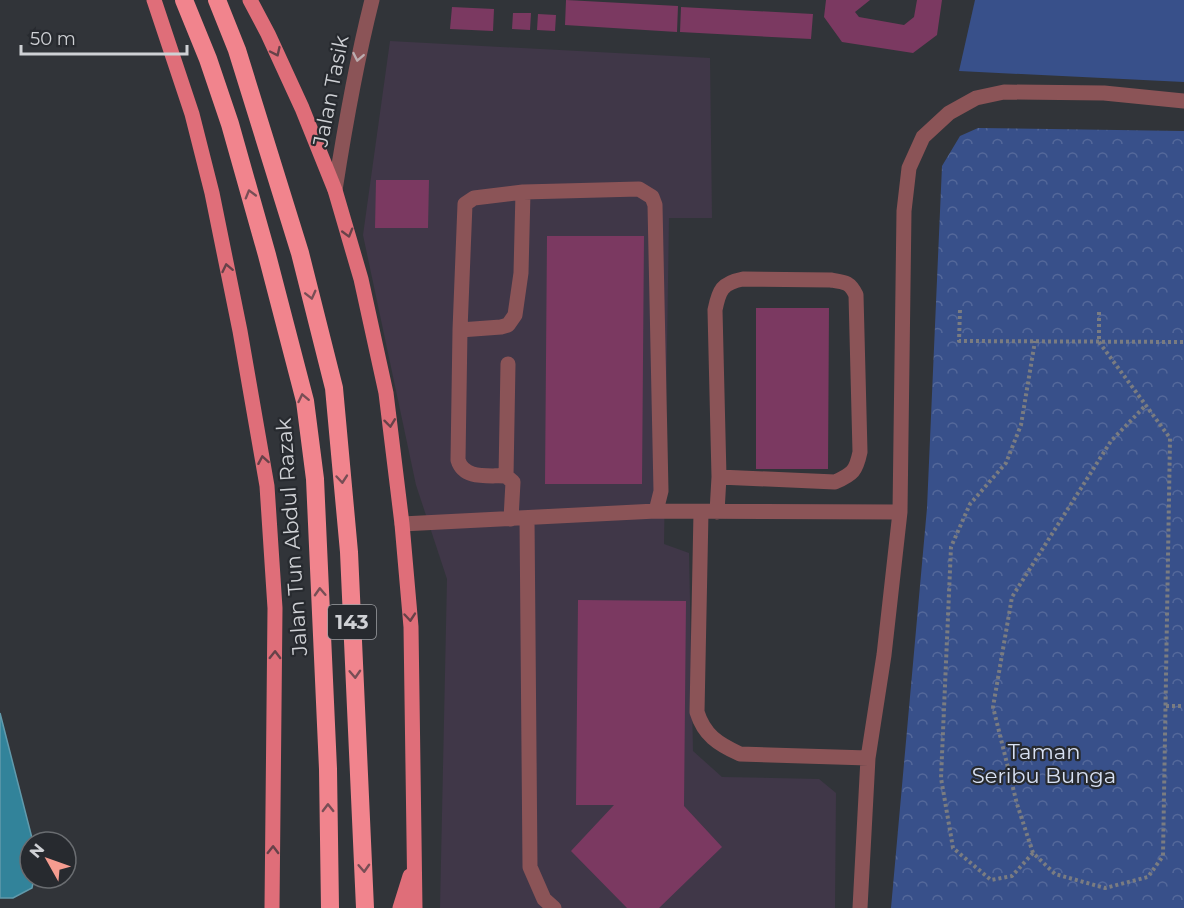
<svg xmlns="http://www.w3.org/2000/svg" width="1184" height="908" viewBox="0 0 1184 908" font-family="Montserrat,sans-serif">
<defs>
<pattern id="park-crowns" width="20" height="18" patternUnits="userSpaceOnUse" patternTransform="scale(1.5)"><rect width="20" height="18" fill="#38508a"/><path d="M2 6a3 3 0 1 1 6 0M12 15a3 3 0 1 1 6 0" fill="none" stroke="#54689a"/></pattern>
</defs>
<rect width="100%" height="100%" fill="#313439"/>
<path fill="#403748" d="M390,41L710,58L712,218H669L664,544L689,553L693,751L722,777L819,779L836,793L835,908H440L447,579L416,485L363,235Z"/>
<path fill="url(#park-crowns)" d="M978,128L1184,131V908H891L927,508L942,166L960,136Z"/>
<path fill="#38508a" d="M975,0H1184V82L959,71Z"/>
<path fill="#32839a" stroke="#619aac" stroke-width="1.5" d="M0,713L33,842H30V878H34L32,888L13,898H0Z"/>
<path fill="#7b3961" d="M566,0L678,6L677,32L565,25Z
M826,0H870L855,12L859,17L904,25L914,17L917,0H942L937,35L913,53L842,42L824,17Z
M452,7L494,9L493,31L450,29Z
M681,7L813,14L811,39L680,32Z
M513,13H531L530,30L512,29Z
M538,14L556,15L555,31L537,30Z
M376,180H429L428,228H375Z
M547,236H644L642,484H545Z
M756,308H829L828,469H756Z
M578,600L686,601L684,806L722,847L659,908H627L571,851L614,805H576Z"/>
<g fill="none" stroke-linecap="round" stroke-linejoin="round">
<path stroke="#7a7c81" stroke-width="4" stroke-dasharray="3 3" stroke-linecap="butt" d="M960,310L959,341L1184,342
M1099,312V342L1170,438L1163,856L1148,877L1105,888L1055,874L1033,853L1017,804L993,707L1012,597L1111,441L1146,405
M1166,706H1184
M1033,853L1012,876L991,880L953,848L941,778L951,547L970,504L1006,463L1021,425L1035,341"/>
<path stroke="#8b5457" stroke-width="15" d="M335,190C345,126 356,63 372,0
M460,330L501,327L508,325L515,315L521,273L523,192
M506,476L508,364
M701,512L697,712C704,735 718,744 740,754L868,758
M717,512L719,477L715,310C719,290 722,283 743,279L831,280C845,282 850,282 856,295L860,452C856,471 853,474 835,482L719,477
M527,518L530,867L544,899L554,908
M511,519L513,482L506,476C488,475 464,480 458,460L460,330L465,204L474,198L523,192L639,189L652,197L655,205L661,491L656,511
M402,524L656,511L900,512
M860,908L868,758L884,655L900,512L904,211L909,168L923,137L949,113L976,98L1004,92L1104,93L1184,101"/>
<path stroke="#df6e79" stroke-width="15" d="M154,0L192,114L212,193L240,331L267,486L275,608L272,908
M250,0L268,34L302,108L335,190L361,279L386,393L402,524L411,627L415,908
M400,908L410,876"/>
<path stroke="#f1848d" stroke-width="18" d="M184,0L208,59L230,124L267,255L305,401L315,479L328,769L330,908
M217,0L237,50L300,253L334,388L349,552L365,908"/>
</g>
<defs><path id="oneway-chevron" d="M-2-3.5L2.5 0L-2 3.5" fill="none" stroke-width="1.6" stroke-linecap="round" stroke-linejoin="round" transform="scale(1.5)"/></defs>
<g stroke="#674249">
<use href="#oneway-chevron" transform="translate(276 52) rotate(65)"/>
<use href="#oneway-chevron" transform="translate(348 233) rotate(74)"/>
<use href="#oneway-chevron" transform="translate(227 268) rotate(-102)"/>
<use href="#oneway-chevron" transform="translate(390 423) rotate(83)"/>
<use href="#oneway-chevron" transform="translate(263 460) rotate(-100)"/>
<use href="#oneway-chevron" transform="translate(410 617) rotate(85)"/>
<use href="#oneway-chevron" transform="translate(275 655) rotate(-89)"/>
<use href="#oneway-chevron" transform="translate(273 850) rotate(-89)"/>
</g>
<use stroke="#bbacaf" href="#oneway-chevron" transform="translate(358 57) rotate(101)"/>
<g stroke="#784e55">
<use href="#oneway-chevron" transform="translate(250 194) rotate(-106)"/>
<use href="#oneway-chevron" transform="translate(311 295) rotate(76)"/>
<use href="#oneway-chevron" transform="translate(303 398) rotate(-102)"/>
<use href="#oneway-chevron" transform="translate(342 479) rotate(85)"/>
<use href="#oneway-chevron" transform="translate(320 592) rotate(-93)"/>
<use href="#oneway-chevron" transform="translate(355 674) rotate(87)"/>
<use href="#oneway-chevron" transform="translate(328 808) rotate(-91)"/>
<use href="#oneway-chevron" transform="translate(364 868) rotate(87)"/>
</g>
<g text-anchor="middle" stroke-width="4.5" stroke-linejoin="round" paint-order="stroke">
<rect fill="#272a2f" stroke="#9d9fa3" stroke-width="1.5" x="328" y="605" width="48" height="34" rx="4.5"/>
<g font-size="20" font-weight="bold" fill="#cfd1d5">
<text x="352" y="629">143</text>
</g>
<g font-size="21" fill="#cfd1d5" stroke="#272a2f">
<text transform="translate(331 91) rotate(-79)" y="7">Jalan Tasik</text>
<text transform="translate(292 537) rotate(-94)" y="7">Jalan Tun Abdul Razak</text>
</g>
<g font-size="21" fill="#d8e1f3" stroke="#272a2f">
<text x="1044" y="759">Taman<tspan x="1044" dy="24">Seribu Bunga</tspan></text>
</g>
</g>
<g transform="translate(48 860) rotate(310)"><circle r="28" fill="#272a2f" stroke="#6a6d71" stroke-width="1.5"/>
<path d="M0-4.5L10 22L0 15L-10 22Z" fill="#f59c90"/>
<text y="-9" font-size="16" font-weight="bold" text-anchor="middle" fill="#cfd1d5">N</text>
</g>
<path d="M21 45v9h166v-9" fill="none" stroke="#cfd1d5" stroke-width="3"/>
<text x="30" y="45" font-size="18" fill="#cfd1d5" stroke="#272a2f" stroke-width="4.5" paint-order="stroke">50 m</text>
</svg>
